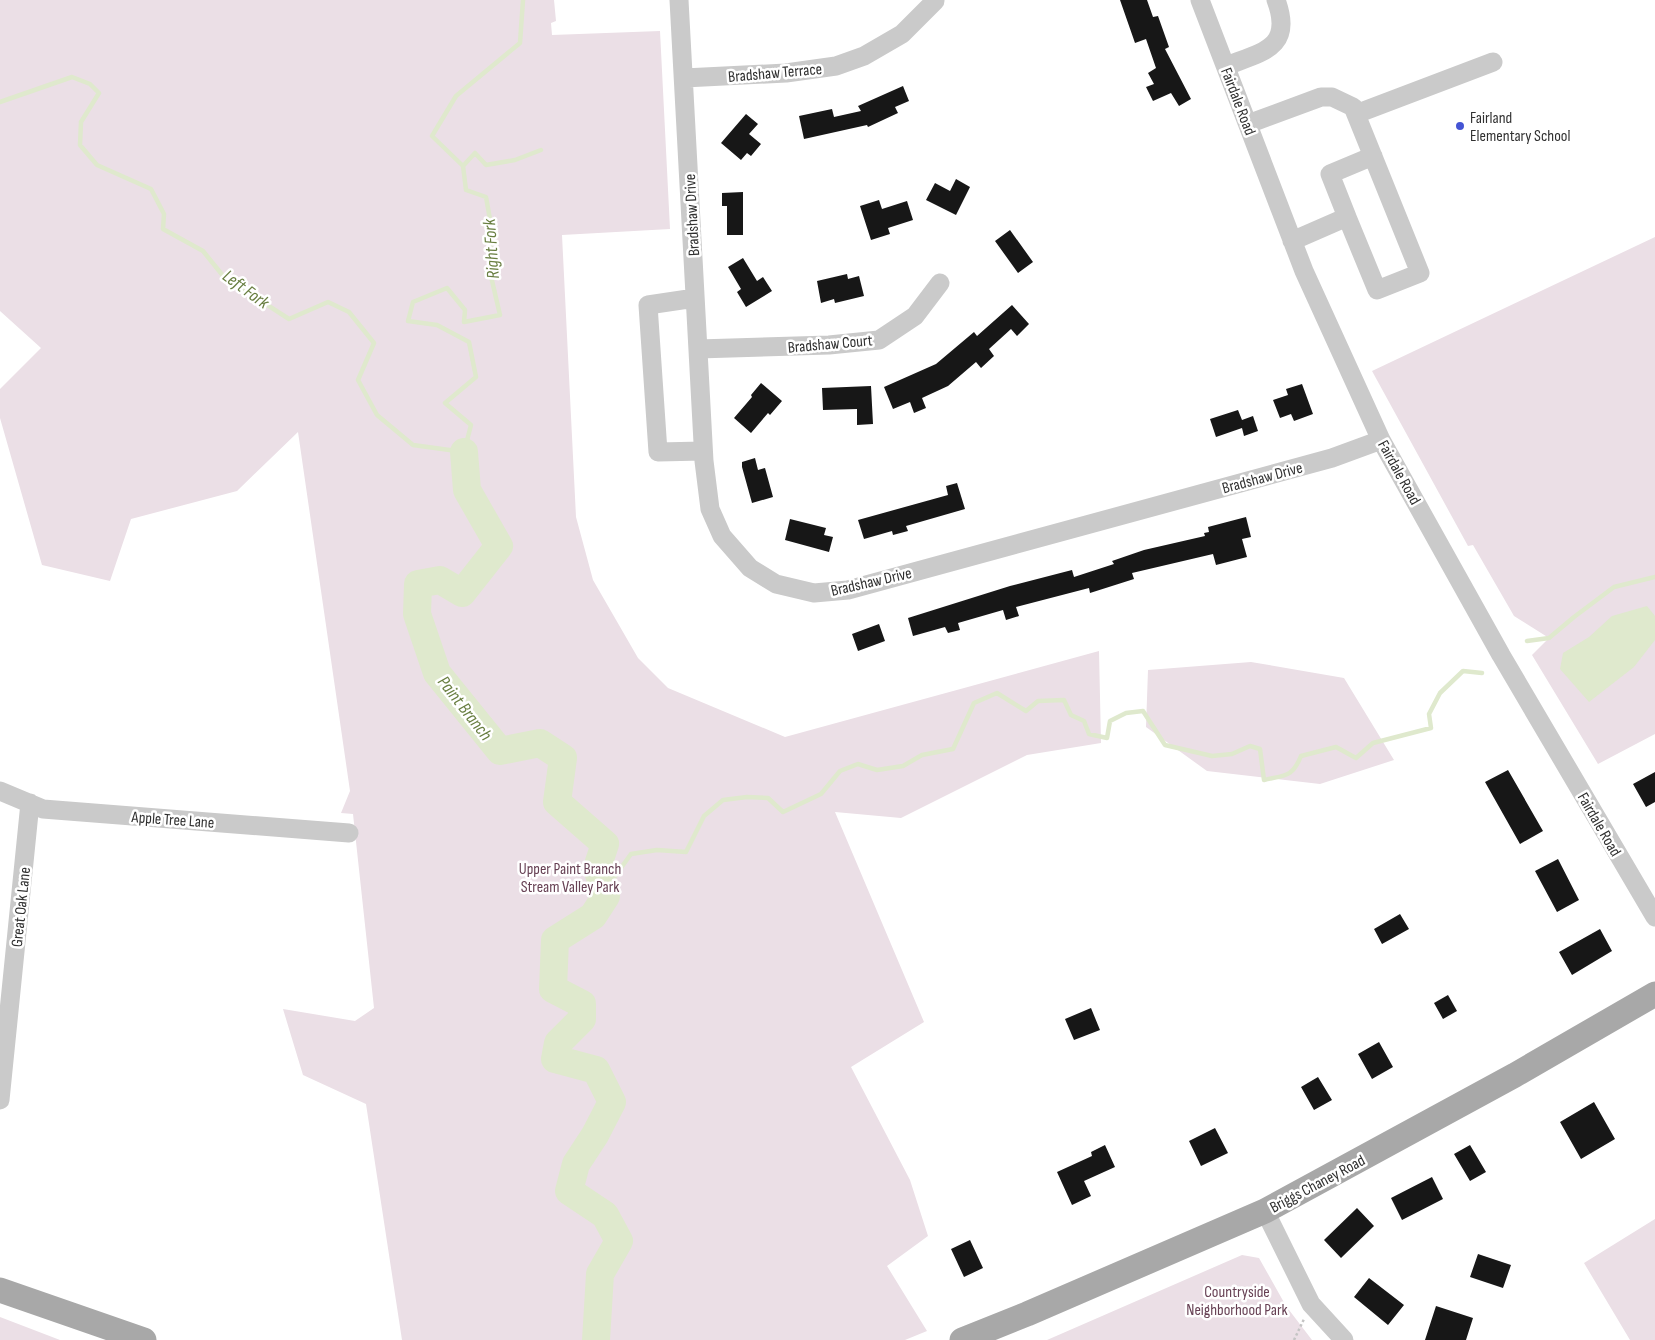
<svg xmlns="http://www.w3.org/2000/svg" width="1655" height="1340" viewBox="0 0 1655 1340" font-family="'Sofia Sans Condensed',sans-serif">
<rect width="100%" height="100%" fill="#fff"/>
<path fill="#ebdfe6" d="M0,0H554L556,21L551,23L552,35L660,31L670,229L562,235L576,517L593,580L638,658L668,688L785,737L1099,651L1101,743L1027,755L901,818L835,812L924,1022L851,1067L910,1180L928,1236L887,1266L927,1331L905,1340H402L366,1104L303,1075L283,1009L355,1021L374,1008L353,814L341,813L350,791L298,432L237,491L131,519L110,581L42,565L0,418V389L41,348L0,311Z
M1655,237V734L1598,764L1532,655L1549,638L1514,616L1473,545L1468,546L1372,371Z
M1251,662L1344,678L1394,760L1320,784L1207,771L1146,727L1148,670Z
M1655,1219V1340H1630L1584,1263Z
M1242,1255L1259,1258L1286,1306L1312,1340H1047Z
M0,1317L60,1340H0Z"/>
<path fill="#dfe9cd" d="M1647,606L1655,616V640L1634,667L1589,702L1560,669L1563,653L1589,637L1612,616Z"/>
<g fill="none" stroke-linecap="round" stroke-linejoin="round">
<path stroke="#dfe9cd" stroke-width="4.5" d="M0,102L72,77L90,84L99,93L81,122L80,145L97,165L151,189L164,214L163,229L203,251L224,277L289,319L328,302L349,312L374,343L358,380L377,415L413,445L464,452L471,425L445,403L476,377L469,342L437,325L408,321L413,302L447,288L465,310L464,322L500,315L490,272L491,225L486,197L466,190L463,166L432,136L456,96L520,43L523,0
M463,166L475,153L486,165L515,160L541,150
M1527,641L1549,638L1574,617L1614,587L1655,577
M606,896L613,879L631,854L657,850L686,852L704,816L723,800L747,797L768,798L783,812L821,794L840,771L858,764L877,770L903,766L922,755L953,749L974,703L997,693L1026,711L1038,701L1064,700L1071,715L1084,721L1089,734L1107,738L1110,721L1126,713L1143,711L1165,745L1212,756L1232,754L1250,746L1260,749L1264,780C1285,775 1292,778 1301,756L1336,747L1356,758L1373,743L1431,728L1429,714L1440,693L1463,671L1482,673"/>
<path stroke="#dfe9cd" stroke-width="28" d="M464,452L467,490L499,546L462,593L440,580L418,584L417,614L437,673L500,751L540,743L563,758L557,802L605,844L597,868L606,896L593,916L555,940L553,989L582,1004V1019L558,1043L555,1059L596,1070L612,1102L595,1135L576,1164L569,1191L605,1215L619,1241L600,1274L596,1340"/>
</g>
<path fill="#171717" d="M1120,0H1147L1153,17L1158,16L1169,47L1165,49L1191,99L1179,106L1171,93L1153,101L1146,87L1154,84L1148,73L1156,68L1146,39L1135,43Z
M903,86L909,101L895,107L898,113L868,127L867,125L804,139L799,116L832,109L834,117L861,111L858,106Z
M746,114L758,124L749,134L761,144L751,156L747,153L741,160L721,143Z
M956,179L970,187L956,215L926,200L935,183L950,191Z
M743,192V235H727V206H722V193Z
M879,200L882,209L907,201L913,220L888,228L890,234L871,240L860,206Z
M1010,230L1033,262L1018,273L995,241Z
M743,258L757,281L763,277L772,291L746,307L737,292L741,289L728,267Z
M847,274L848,279L859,276L864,296L835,303L834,299L821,303L817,281Z
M1012,305L1029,324L1017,336L1011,329L989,349L994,356L981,368L976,362L948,386L922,398L926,408L914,413L910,402L893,409L884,387L936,364L974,332L977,336Z
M761,383L782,401L770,415L768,413L751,433L734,418L752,397L751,395Z
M1302,384L1313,414L1294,421L1291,414L1280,418L1273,400L1288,395L1286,389Z
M871,386L873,424L857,425V409L823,410L822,388Z
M1238,410L1242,420L1253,416L1258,431L1244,436L1242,428L1216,437L1210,419Z
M755,458L758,470L765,468L773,497L752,503L742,467V462Z
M957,483L965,509L906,526L908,531L893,535L892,531L864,539L858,520L948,495L946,486Z
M1246,517L1251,537L1242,539L1247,557L1216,565L1213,554L1132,573L1134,579L1090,593L1089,588L1016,607L1019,616L1006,620L1003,610L958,623L960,630L948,633L945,627L913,636L908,618L1010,586L1072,570L1074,577L1114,564L1112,561L1144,550L1205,536L1204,533L1209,532L1208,527Z
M790,519L826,528L824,535L833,537L829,552L785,540Z
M879,624L885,641L858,651L852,634Z
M1508,770L1543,831L1520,844L1485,782Z
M1655,772V802L1646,807L1633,784Z
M1558,859L1579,900L1557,912L1535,871Z
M1400,914L1409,929L1382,944L1374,929Z
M1600,929L1612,951L1572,975L1559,952Z
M1448,995L1457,1011L1443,1019L1434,1003Z
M1091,1008L1100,1030L1074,1040L1065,1019Z
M1379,1042L1393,1067L1372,1079L1358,1054Z
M1318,1077L1332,1100L1314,1110L1301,1087Z
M1594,1102L1615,1139L1581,1159L1560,1122Z
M1215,1128L1228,1153L1201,1166L1189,1141Z
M1105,1145L1115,1167L1084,1181L1091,1196L1072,1205L1057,1172L1092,1156L1091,1152Z
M1470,1145L1486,1172L1470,1181L1454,1154Z
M1432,1177L1443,1199L1402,1220L1391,1198Z
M1357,1208L1374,1226L1341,1258L1324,1240Z
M970,1240L983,1268L964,1277L951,1249Z
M1478,1254L1511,1265L1503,1288L1470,1277Z
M1369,1278L1404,1305L1388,1325L1354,1297Z
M1436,1306L1473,1318L1466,1340H1425Z"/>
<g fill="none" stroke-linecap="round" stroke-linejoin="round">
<path stroke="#c4c4c4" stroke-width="2.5" stroke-dasharray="2.5 2.5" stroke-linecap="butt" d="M1294,1340L1304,1319"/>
<path stroke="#cacaca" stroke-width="19" d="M679,0L704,461L710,509L722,536L750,568L776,584L814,593L848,590L1332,458L1381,440
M1200,0L1304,271L1381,440L1501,655L1655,917
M1226,66C1262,52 1294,48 1276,0
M684,78L786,73L836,66L864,56L902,34L935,1
M1356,114L1493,62
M1248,124L1321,97H1332L1353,107L1420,273L1377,290L1347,217L1292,241
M1347,217L1330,174L1373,156
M695,298L648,305L658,452L703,451
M698,349L829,345L879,340L915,316L940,283
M0,791L43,809L349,833
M0,1100L30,803
M1265,1211L1311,1304L1344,1340"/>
<path stroke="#a8a8a8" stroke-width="25" d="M0,1290L144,1340
M962,1340L1027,1314L1265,1211L1515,1075L1655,994"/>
</g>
<circle fill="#4454d4" stroke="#fff" stroke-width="2" cx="1460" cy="126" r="5"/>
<g text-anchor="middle" stroke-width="5" stroke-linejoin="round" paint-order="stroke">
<g font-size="16" fill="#303030" stroke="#fff">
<text transform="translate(775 72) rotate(-5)" y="6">Bradshaw Terrace</text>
<text transform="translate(1239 101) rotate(69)" y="6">Fairdale Road</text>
<text transform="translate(691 215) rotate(-93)" y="6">Bradshaw Drive</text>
<text transform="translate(830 343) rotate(-5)" y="6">Bradshaw Court</text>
<text transform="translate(1400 472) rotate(61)" y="6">Fairdale Road</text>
<text transform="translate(1262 477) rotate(-15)" y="6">Bradshaw Drive</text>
<text transform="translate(871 581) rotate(-13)" y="6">Bradshaw Drive</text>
<text transform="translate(173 819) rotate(4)" y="6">Apple Tree Lane</text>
<text transform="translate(1600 824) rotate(60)" y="6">Fairdale Road</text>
<text transform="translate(20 907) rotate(-84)" y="6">Great Oak Lane</text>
<text transform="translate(1317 1183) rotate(-28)" y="6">Briggs Chaney Road</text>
</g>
<g font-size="16" fill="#303030" stroke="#fff" text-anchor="start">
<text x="1470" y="123">Fairland<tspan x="1470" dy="18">Elementary School</tspan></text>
</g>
<g font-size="16" fill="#674154" stroke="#fff">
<text x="570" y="874">Upper Paint Branch<tspan x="570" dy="18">Stream Valley Park</tspan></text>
<text x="1237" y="1297">Countryside<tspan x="1237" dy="18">Neighborhood Park</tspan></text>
</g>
<g font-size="18" font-style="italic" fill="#687e40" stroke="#fff">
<text transform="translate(491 249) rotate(-94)" y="6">Right Fork</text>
<text transform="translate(246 289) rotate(36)" y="6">Left Fork</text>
<text transform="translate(465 708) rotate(52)" y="6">Paint Branch</text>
</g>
</g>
</svg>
